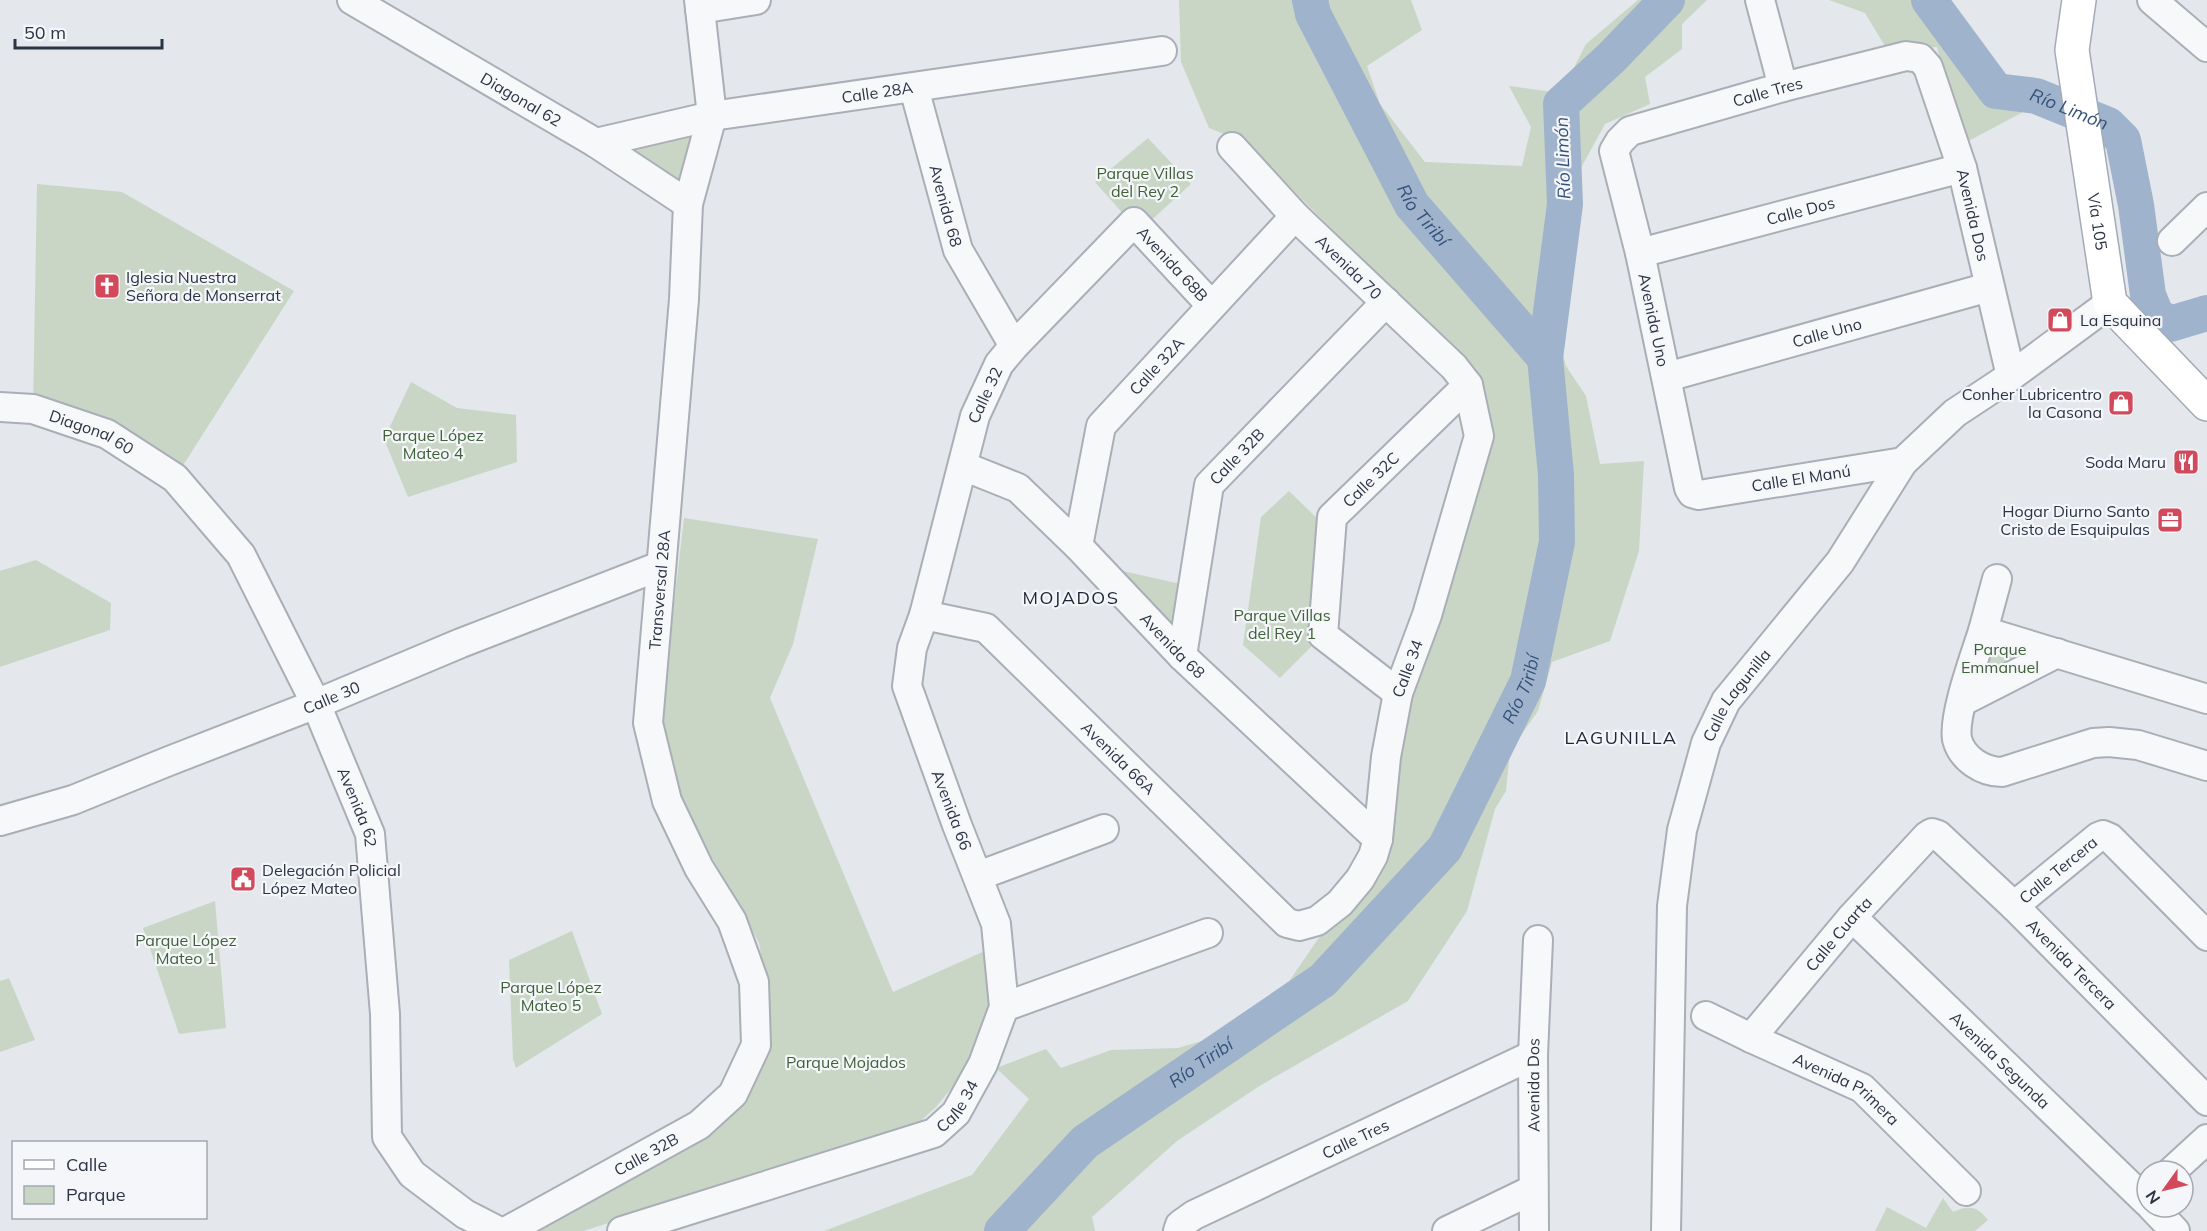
<svg xmlns="http://www.w3.org/2000/svg" width="2207" height="1231" viewBox="0 0 2207 1231" font-family="Mulish,sans-serif">
<rect width="100%" height="100%" fill="#e4e7ec"/>
<path fill="#c9d6c5" d="M1179,0H1411L1422,30L1367,66L1380,104L1425,162L1522,166L1531,127L1509,86L1561,93L1586,44L1638,0H1707L1682,24V49L1645,77L1650,104L1605,124L1576,177L1556,328L1566,366L1586,396L1600,464L1644,461L1639,551L1610,641L1552,662L1538,711L1510,751L1506,791L1495,809L1467,911L1408,1001L1261,1085L1177,1141L1092,1217L1095,1231H824L972,1175L1029,1099L996,1068L1046,1049L1061,1068L1111,1050L1178,1048L1222,1035L1279,996L1318,939L1354,902L1402,708L1445,597L1493,432L1475,373L1246,143L1209,128L1181,62Z
M1829,0H1917L1952,15L1972,51L1980,94L2023,112L1963,144L1937,47L1888,51L1865,13Z
M698,130L683,184L618,146Z
M1148,138L1191,184L1146,225L1127,218L1095,182Z
M37,184L122,192L294,291L175,478L33,409Z
M411,382L457,408L516,415L517,462L408,497L384,439Z
M1289,491L1326,527L1319,639L1280,678L1243,645L1261,517Z
M684,518L818,539L793,644L770,698L893,992L987,950L991,1007L968,1068L936,1107L913,1128L583,1231H532L686,1148L736,1111L762,1059L771,1015L759,943L680,800L660,724Z
M36,560L111,603L110,630L0,667V571Z
M1114,569L1185,585L1177,620L1169,622Z
M1989,637L2047,655L1973,690Z
M215,901L226,1028L179,1034L143,928Z
M572,931L602,1014L516,1068L513,1059L509,960Z
M9,978L35,1040L0,1052V981Z
M1943,1198L1953,1212C1969,1205 1977,1206 1988,1220L1975,1231H1875L1887,1207L1926,1228Z"/>
<g fill="none" stroke-linecap="round" stroke-linejoin="round">
<g stroke="#9fb4cc" stroke-width="36">
<path id="s1" d="M1310,0L1313,14L1412,205L1545,358"/>
<path id="s2" d="M1929,0L1996,91L2036,96L2108,125L2123,140L2136,205L2148,295L2156,315L2170,324L2207,313"/>
<path id="s3" d="M1002,1231L1085,1142L1323,980L1445,848L1528,681L1557,542L1556,475L1545,358L1565,204L1561,104L1611,58L1667,0"/>
</g>
<defs>
<g id="minor">
<path id="s4" d="M352,0L596,143L688,204"/>
<path d="M1760,0L1783,87"/>
<path d="M2152,0L2207,47"/>
<path d="M700,9L756,0"/>
<path id="s5" d="M914,88L958,250L1014,346"/>
<path id="s6" d="M596,143L712,116L1162,51"/>
<path d="M2172,241L2207,207"/>
<path id="s7" d="M1640,253L1962,168"/>
<path id="s8" d="M1667,377L1989,287"/>
<path id="s9" d="M0,407L33,409L107,434L175,478L241,555L316,704L370,834L385,1014L387,1137L412,1174L465,1214L498,1231"/>
<path id="s10" d="M1903,462L1699,495L1692,493L1689,488L1640,253L1614,151L1620,141L1630,131L1783,87L1906,56L1920,58L1928,67L1962,168L2011,376"/>
<path id="s11" d="M963,466L1018,488L1078,546L1182,656L1378,839"/>
<path id="s12" d="M1078,546L1101,426L1295,216"/>
<path id="s13" d="M924,615L986,628L1287,923L1299,926L1317,921L1340,903L1360,879L1373,856L1378,839L1386,757L1398,693L1427,615L1479,436L1468,385L1454,367L1295,216L1232,147"/>
<path d="M1983,631L1997,579"/>
<path id="s14" d="M1182,656L1209,485L1386,302"/>
<path id="s15" d="M1398,693L1323,635L1332,517L1468,385"/>
<path d="M2207,699L1983,631C1975,656 1953,715 1957,739C1962,759 1983,772 2002,772L2093,743L2109,742L2138,745L2207,766"/>
<path d="M1963,701L2057,653"/>
<path id="s16" d="M0,821L73,800L169,761L316,704L461,643L660,566"/>
<path d="M978,876L1104,829"/>
<path id="s17" d="M2014,906L2098,837L2103,835L2110,838L2207,936"/>
<path id="s18" d="M1852,917L2147,1202"/>
<path d="M1004,1007L1208,933"/>
<path id="s19" d="M1706,1016L1751,1038L1862,1088L1966,1191"/>
<path id="s20" d="M1751,1038L1852,917L1927,836L1932,833L1938,835L2014,906L2207,1101"/>
<path d="M2172,1171L2207,1139"/>
<path d="M2152,1207L2175,1231"/>
<path id="s21" d="M507,1231L699,1125L733,1094L756,1045L754,982L732,921L699,868L667,801L648,723L684,299L688,204L712,116L699,0"/>
<path id="s22" d="M622,1231L934,1133L956,1113L983,1064L1004,1007L996,924L957,825L907,686L912,648L924,615L975,416L999,364L1014,346L1134,222L1211,305"/>
<path id="s23" d="M1178,1231L1180,1225L1194,1215L1533,1055"/>
<path d="M1447,1231L1532,1190"/>
<path id="s24" d="M1534,1231L1533,1055L1538,940"/>
<path id="s25" d="M1666,1231L1672,906L1682,830L1706,743L1726,701L1840,562L1903,462L1955,413L2011,376L2110,303"/>
</g>
<g id="major">
<path id="s26" d="M2079,0L2072,50L2110,303L2207,404"/>
</g>
</defs>
<use href="#minor" stroke="#a9aeb7" stroke-width="32"/>
<use href="#major" stroke="#a3abb8" stroke-width="36"/>
<use href="#minor" stroke="#f7f8fa" stroke-width="28"/>
<use href="#major" stroke="#fff" stroke-width="33"/>
</g>
<defs>
<symbol id="church-square" viewBox="-11 -11 22 22"><rect x="-9" y="-9" width="18" height="18" rx="4" fill="#d1495b" stroke="#f4f6f9"/><path d="M-1.2-6h2.4v3.5h3.3v2.4h-3.3V6h-2.4V-.1h-3.3v-2.4h3.3Z" fill="#fff"/></symbol>
<symbol id="shop-square" viewBox="-11 -11 22 22"><rect x="-9" y="-9" width="18" height="18" rx="4" fill="#d1495b" stroke="#f4f6f9"/><path d="M-5-2.5h2.3a2.7 3.5 0 0 1 5.4 0H5L5.5 6h-11ZM-1.5-2.5h3a1.5 2.3 0 0 0-3 0Z" fill="#fff"/></symbol>
<symbol id="restaurant-square" viewBox="-11 -11 22 22"><rect x="-9" y="-9" width="18" height="18" rx="4" fill="#d1495b" stroke="#f4f6f9"/><path d="M-5-6h1v4h1v-4h1v4h1v-4h1v5L-1.5 .5V6h-2V.5L-5-1ZM5-6V6H3V1.5H1.5Q1.5-4 5-6Z" fill="#fff"/></symbol>
<symbol id="office-square" viewBox="-11 -11 22 22"><rect x="-9" y="-9" width="18" height="18" rx="4" fill="#d1495b" stroke="#f4f6f9"/><path d="M-6-3h4V-5.5h4V-3h4V5H-6ZM-1-4.5V-3h2v-1.5ZM-6 0V1H6V0Z" fill="#fff"/></symbol>
<symbol id="civic-square" viewBox="-11 -11 22 22"><rect x="-9" y="-9" width="18" height="18" rx="4" fill="#d1495b" stroke="#f4f6f9"/><path d="M-.6-6.5H3V-4.5H.6V-3L4-1V1h2V6H-6V1h2V-1L-.6-3ZM-1.2 2.5V6h2.4V2.5Z" fill="#fff"/></symbol>
</defs>
<g fill-rule="evenodd">
<use href="#church-square" x="92" y="271" width="30" height="30"/>
<use href="#shop-square" x="2045" y="305" width="30" height="30"/>
<use href="#shop-square" x="2106" y="388" width="30" height="30"/>
<use href="#restaurant-square" x="2171" y="447" width="30" height="30"/>
<use href="#office-square" x="2155" y="505" width="30" height="30"/>
<use href="#civic-square" x="228" y="864" width="30" height="30"/>
</g>
<g text-anchor="middle" stroke-width="4.5" stroke-linejoin="round" paint-order="stroke">
<g font-size="16" fill="#2b3445" stroke="#f4f6f9">
<text dy="6" stroke="none"><textPath href="#s10" startOffset="734">Calle Tres</textPath></text>
<text dy="6" stroke="none"><textPath href="#s6" startOffset="286">Calle 28A</textPath></text>
<text dy="6" stroke="none"><textPath href="#s4" startOffset="196">Diagonal 62</textPath></text>
<text dy="6" stroke="none"><textPath href="#s5" startOffset="122">Avenida 68</textPath></text>
<text dy="6" stroke="none"><textPath href="#s7" startOffset="166">Calle Dos</textPath></text>
<text dy="6" stroke="none"><textPath href="#s10" startOffset="1058">Avenida Dos</textPath></text>
<text dy="6" stroke="none"><textPath href="#s26" startOffset="224">Vía 105</textPath></text>
<text dy="6" stroke="none"><textPath href="#s22" startOffset="1400">Avenida 68B</textPath></text>
<text transform="translate(1349 267) rotate(44)" y="6">Avenida 70</text>
<text transform="translate(1654 320) rotate(78)" y="6">Avenida Uno</text>
<text dy="6" stroke="none"><textPath href="#s8" startOffset="166">Calle Uno</textPath></text>
<text dy="6" stroke="none"><textPath href="#s12" startOffset="204">Calle 32A</textPath></text>
<text dy="6" stroke="none"><textPath href="#s22" startOffset="1113">Calle 32</textPath></text>
<text dy="6" stroke="none"><textPath href="#s9" startOffset="96">Diagonal 60</textPath></text>
<text dy="6" stroke="none"><textPath href="#s14" startOffset="213">Calle 32B</textPath></text>
<text transform="translate(1801 478) rotate(-9)" y="6">Calle El Manú</text>
<text dy="6" stroke="none"><textPath href="#s15" startOffset="267">Calle 32C</textPath></text>
<text dy="6" stroke="none"><textPath href="#s21" startOffset="798">Transversal 28A</textPath></text>
<text dy="6" stroke="none"><textPath href="#s11" startOffset="280">Avenida 68</textPath></text>
<text dy="6" stroke="none"><textPath href="#s13" startOffset="794">Calle 34</textPath></text>
<text dy="6" stroke="none"><textPath href="#s25" startOffset="549">Calle Lagunilla</textPath></text>
<text dy="6" stroke="none"><textPath href="#s16" startOffset="354">Calle 30</textPath></text>
<text dy="6" stroke="none"><textPath href="#s13" startOffset="249">Avenida 66A</textPath></text>
<text dy="6" stroke="none"><textPath href="#s9" startOffset="572">Avenida 62</textPath></text>
<text transform="translate(952 810) rotate(69)" y="6">Avenida 66</text>
<text dy="6" stroke="none"><textPath href="#s17" startOffset="57">Calle Tercera</textPath></text>
<text dy="6" stroke="none"><textPath href="#s20" startOffset="136">Calle Cuarta</textPath></text>
<text dy="6" stroke="none"><textPath href="#s20" startOffset="466">Avenida Tercera</textPath></text>
<text dy="6" stroke="none"><textPath href="#s18" startOffset="206">Avenida Segunda</textPath></text>
<text dy="6" stroke="none"><textPath href="#s24" startOffset="146">Avenida Dos</textPath></text>
<text dy="6" stroke="none"><textPath href="#s19" startOffset="159">Avenida Primera</textPath></text>
<text dy="6" stroke="none"><textPath href="#s22" startOffset="363">Calle 34</textPath></text>
<text dy="6" stroke="none"><textPath href="#s23" startOffset="202">Calle Tres</textPath></text>
<text dy="6" stroke="none"><textPath href="#s21" startOffset="159">Calle 32B</textPath></text>
</g>
<g font-size="16" fill="#3f6138" stroke="#f4f6f9">
<text x="1145" y="179">Parque Villas<tspan x="1145" dy="18">del Rey 2</tspan></text>
<text x="433" y="441">Parque López<tspan x="433" dy="18">Mateo 4</tspan></text>
<text x="1282" y="621">Parque Villas<tspan x="1282" dy="18">del Rey 1</tspan></text>
<text x="2000" y="655">Parque<tspan x="2000" dy="18">Emmanuel</tspan></text>
<text x="186" y="946">Parque López<tspan x="186" dy="18">Mateo 1</tspan></text>
<text x="551" y="993">Parque López<tspan x="551" dy="18">Mateo 5</tspan></text>
<text x="846" y="1068">Parque Mojados</text>
</g>
<g font-size="16" fill="#2b3445" stroke="#f4f6f9" text-anchor="start">
<text x="126" y="283">Iglesia Nuestra<tspan x="126" dy="18">Señora de Monserrat</tspan></text>
<text x="2080" y="326">La Esquina</text>
<text x="2102" y="400" text-anchor="end">Conher Lubricentro<tspan x="2102" dy="18">la Casona</tspan></text>
<text x="2166" y="468" text-anchor="end">Soda Maru</text>
<text x="2150" y="517" text-anchor="end">Hogar Diurno Santo<tspan x="2150" dy="18">Cristo de Esquipulas</tspan></text>
<text x="262" y="876">Delegación Policial<tspan x="262" dy="18">López Mateo</tspan></text>
</g>
<g font-size="18" font-style="italic" fill="#34527a" stroke="#f4f6f9">
<text dy="6" stroke="none"><textPath href="#s2" startOffset="189">Río Limón</textPath></text>
<text transform="translate(1563 158) rotate(-92)" y="6">Río Limón</text>
<text dy="6" stroke="none"><textPath href="#s1" startOffset="244">Río Tiribí</textPath></text>
<text dy="6" stroke="none"><textPath href="#s3" startOffset="766">Río Tiribí</textPath></text>
<text dy="6" stroke="none"><textPath href="#s3" startOffset="262">Río Tiribí</textPath></text>
</g>
<g font-size="18" letter-spacing="1.5" fill="#1d2536" stroke="#f4f6f9">
<text x="1071" y="604">MOJADOS</text>
<text x="1621" y="744">LAGUNILLA</text>
</g>
</g>
<rect x="12" y="1141" width="195" height="78" fill="#f4f6f9" stroke="#a4a8b1" stroke-width="1.5"/>
<rect x="24" y="1160" width="30" height="9" fill="#ffffff" stroke="#a4a8b1" stroke-width="1.5"/>
<text x="66" y="1171" font-size="18" fill="#2b3445">Calle</text>
<rect x="24" y="1186" width="30" height="18" fill="#c9d6c5" stroke="#a4a8b1" stroke-width="1.5"/>
<text x="66" y="1201" font-size="18" fill="#2b3445">Parque</text>
<g transform="translate(2165 1189) rotate(236)"><circle r="28" fill="#f4f6f9" stroke="#a4a8b1" stroke-width="1.5"/>
<path d="M0-4.5L10 22L0 15L-10 22Z" fill="#d1495b"/>
<text y="-9" font-size="16" font-weight="bold" text-anchor="middle" fill="#2b3445">N</text>
</g>
<path d="M15 39v9h147v-9" fill="none" stroke="#2b3445" stroke-width="3"/>
<text x="24" y="39" font-size="18" fill="#2b3445" stroke="#f4f6f9" stroke-width="4.5" paint-order="stroke">50 m</text>
</svg>
